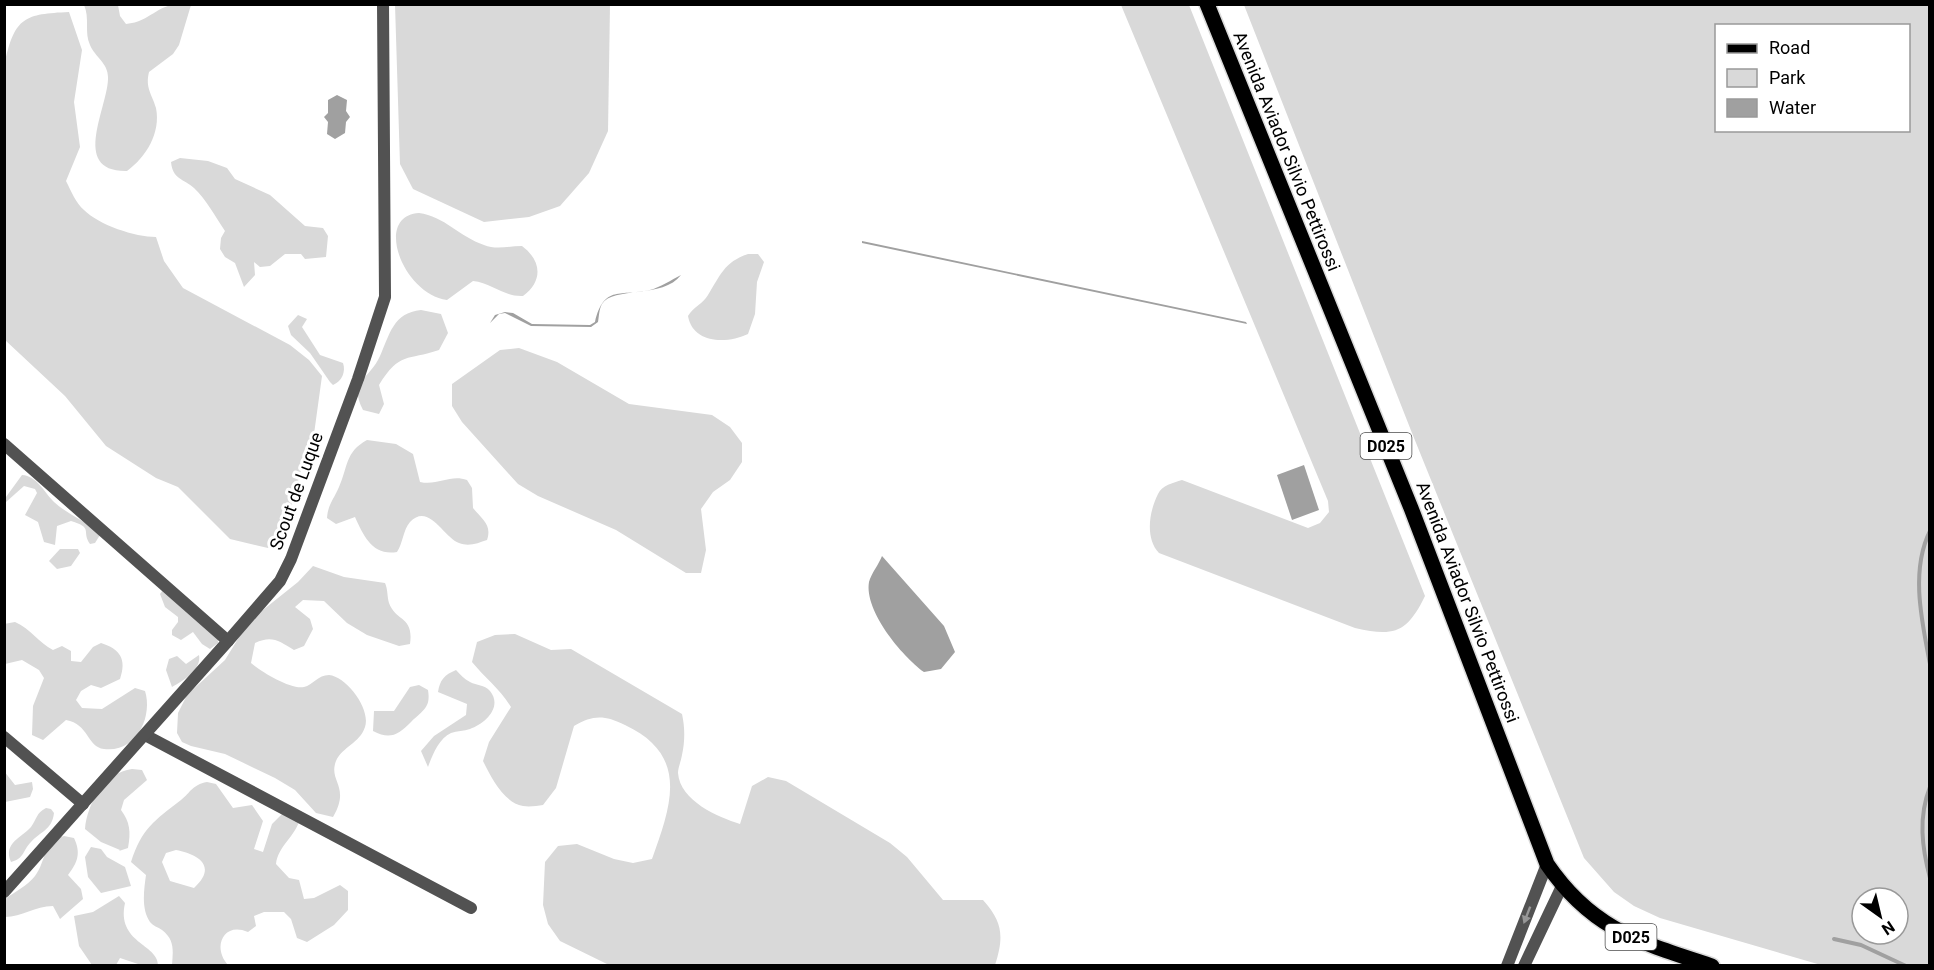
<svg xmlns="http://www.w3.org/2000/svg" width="1934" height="970" viewBox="0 0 1934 970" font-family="Roboto,sans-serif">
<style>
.green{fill:#d9d9d9;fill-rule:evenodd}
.water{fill:#a0a0a0}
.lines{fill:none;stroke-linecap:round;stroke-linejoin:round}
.stream{stroke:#a0a0a0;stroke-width:4}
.primary-casing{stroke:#dbdbdb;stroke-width:18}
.street{stroke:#525252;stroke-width:12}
.primary{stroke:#000;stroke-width:15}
.oneway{fill:#979797}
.labels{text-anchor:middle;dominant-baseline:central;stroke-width:6;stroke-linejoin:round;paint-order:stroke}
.shield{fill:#fff;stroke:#4c4c4c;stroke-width:1.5}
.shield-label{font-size:16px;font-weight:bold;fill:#000}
.street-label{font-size:18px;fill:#000;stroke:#fff}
</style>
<rect width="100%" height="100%" fill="#fff"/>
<!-- green -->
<g class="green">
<path d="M84,5H118L120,16L126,24C155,21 156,0 191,5L179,45L173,54L149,72C145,88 152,94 156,108C161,133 146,157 127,171C69,172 109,106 108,77C108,63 95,57 90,45C84,33 90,18 84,5Z"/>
<polygon points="395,5 610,5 608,131 589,173 560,206 529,217 484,222 413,189 400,164"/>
<path d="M1121,5H1189L1425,596C1407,633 1394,637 1355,628L1159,553C1145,538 1149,512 1158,494C1162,485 1173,483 1182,480L1308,528L1320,523L1329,512L1328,501Z"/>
<path d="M1244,5H1929V965H1821L1660,918L1634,906L1614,892L1584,858L1412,433ZM1716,26H1908V130H1716ZM1862,898H1898V934H1862Z"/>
<path d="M69,12L82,50L74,102L80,147L66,181C71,191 76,203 84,210C99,225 135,237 156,237L164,261L183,288L290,345L309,360L322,376L314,434L302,466L292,505L282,531L268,548L230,539L178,487L156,478L106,446L65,396L5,340V62C15,17 25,14 69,12Z"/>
<path d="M180,158L208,161L227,168L235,179L270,195L305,226L323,228L328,236L326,257L305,259L301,254H285L270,266L260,267L254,262L255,275L244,287L235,263L225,257L220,249L221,238L225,231C216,218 206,199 194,188C183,178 173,180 171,162Z"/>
<path d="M419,213C444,216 460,237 484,245C496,250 509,246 522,246C542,261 543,281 523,296C504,297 492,283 473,281L447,300C403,294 373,216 419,213Z"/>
<path d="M748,254H758L764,262L757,282L755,314L748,334C727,344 693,344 688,316C693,307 703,304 708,295C720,276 724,262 748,254Z"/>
<path d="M421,310L441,314L448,333L439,350C407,361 400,351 379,385L384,404L379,414L363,410C348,381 370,379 380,356C390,334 393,313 421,310Z"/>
<path d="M298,315L307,319L302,327L320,355L343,363C346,372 342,381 333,385L330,382L310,353L291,335L288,326Z"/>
<polygon points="519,348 557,362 629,404 712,415 730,427 742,443 742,462 730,480 713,492 701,509 706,550 701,573 686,573 616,530 538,496 518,484 462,422 452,406 452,384 500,350"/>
<path d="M367,440L396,444L413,454L420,482C438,486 450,474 467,480L472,488L473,508C483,520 492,525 487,540C478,543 469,547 459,543C444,538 429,502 410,522C403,530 403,543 397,552C373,556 364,537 355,517L336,524L327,518C328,504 334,499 339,487C348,467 345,452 367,440Z"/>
<path d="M22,475C37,476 44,492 54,502C68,515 87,521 100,535L95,543L90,544C81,531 94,528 71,521L57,526L55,545L44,542L38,522L25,515L37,493L35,489L24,486L6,502V497Z"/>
<polygon points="60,549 78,549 80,553 71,566 57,569 49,561"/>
<path d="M313,566L344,577L385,583C388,590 387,596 389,603C396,622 414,616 410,644L399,646L367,635L347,623L324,601L303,600L295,607L310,619L313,629L304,646L294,650C279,641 272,635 255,643L251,663C260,671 291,690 304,687C313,685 318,675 329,675C347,677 371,709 365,727C360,743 342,747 336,761C328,782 351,786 333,817L316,813L295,790L275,778L225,754L191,746L182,742L177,733L178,713L187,695L225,660L241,634L258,614L298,582Z"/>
<polygon points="163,590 218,638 218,643 210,649 202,644 193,632 181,640 172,635 172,630 178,622 178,617 165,607 160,594"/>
<path d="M15,622C30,628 39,643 53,650L62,646L71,651V661L81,662L93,647L101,643C120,649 127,659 120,679L101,688L91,685L81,691L76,700L82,708L102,709L135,688L145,691C153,716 137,753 104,749C87,747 89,724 66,720L43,740L32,735L33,706L44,678L39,670L22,660L5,664L4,624Z"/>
<path d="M515,634L551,650L571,649L682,714C685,728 685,741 682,755C681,761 678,768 678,773C680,801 718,817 740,824L752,786L768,777L786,781L890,843L907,857L943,900H983C1003,922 1004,937 995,965H609L560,941L548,924L543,905L545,862L558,846L577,844L614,859L633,863L652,859C672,804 689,755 625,725C604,715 593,715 574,726L556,788L543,805C537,806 529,807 523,806C504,803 491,777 483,761L489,742L511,707C500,689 485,678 472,662L477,642L495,635Z"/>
<path d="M199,655C202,669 183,681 172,687L166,670L169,659L177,656L186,664Z"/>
<path d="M456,670C460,674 464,679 470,682C477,686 484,684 490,691C503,707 485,724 470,729C464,731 457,731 451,733C439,738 432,756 428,767L421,751L434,736L466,715L467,704L438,692C440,680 444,675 456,670Z"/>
<path d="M419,685L428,690C431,708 423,710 411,722C398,735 390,740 373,731L374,711H394L410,687Z"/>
<path d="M132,769L142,770L147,780L124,800L121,810C130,822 131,832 128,848L119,851L120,850L101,842L85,829C87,804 105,772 132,769Z"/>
<polygon points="4,771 15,785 32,782 33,789 30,797 5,802"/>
<path d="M207,782L216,784L233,808L252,805L263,821L254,849L263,852L272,824L285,811L300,819C295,837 278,846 276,864L289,878L299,880L304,899L314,898L340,885L348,891V910L334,925L307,942L297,938L291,919L284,912H264L254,916L256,926L248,932C223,921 212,948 228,965H172C173,951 175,940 162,930C158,927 153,926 150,922C141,909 144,890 146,875L131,862C142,828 154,821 181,800C191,792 192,785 207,782ZM176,850C198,854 218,866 194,888L170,881L162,862L166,853Z"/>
<path d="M46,808L51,809L54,813C52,830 41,831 31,842C23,850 24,859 11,862C3,843 21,838 31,827C37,819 36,813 46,808Z"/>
<path d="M64,836L74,838C81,853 78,862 68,875L81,889L83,899L60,919L53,906C35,906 22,917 5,917V899C15,892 28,885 35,876C47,860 42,842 64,836Z"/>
<polygon points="91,847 101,849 107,857 125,867 131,886 101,893 88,877 85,857"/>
<path d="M119,896L125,903C116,943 158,944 158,965H141L120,958L116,965H92L79,946L74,916L93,912Z"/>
</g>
<!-- water -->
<g class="water">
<polygon points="337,95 347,100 346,111 350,117 346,122 345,133 335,139 327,134 328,122 324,117 328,113 328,100"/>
<polygon points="862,241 1246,322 1247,324 862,243"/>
<path d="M681,275C663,299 613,286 602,304C599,309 599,317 598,322L591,327L531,326L505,313L499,314L490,323L495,315L505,312L513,313L532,324L590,325L595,322C604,284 621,297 650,290C661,287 671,280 681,275Z"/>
<polygon points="1304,465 1319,510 1292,520 1277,475"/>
<path d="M882,556L944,626L955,652L941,669L924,672C902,656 864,611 869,582C871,574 879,564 882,556Z"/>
</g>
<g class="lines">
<!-- stream -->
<g class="stream">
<path d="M1930,531C1910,571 1922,622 1930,664"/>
<path d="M1930,787C1918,817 1922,848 1930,878"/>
<polyline points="1834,939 1861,945 1906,966"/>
</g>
<!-- primary casing -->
<g class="primary-casing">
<path id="primary" d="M1207,4L1411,508L1547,864C1592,930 1640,942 1712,966"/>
</g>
<!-- street -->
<g class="street">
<polyline points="4,444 228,641"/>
<polyline points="145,735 471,908"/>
<polyline points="4,737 83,804"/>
<polyline points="4,892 228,641 280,581 291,559 358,379 385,297 383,4"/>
<polyline points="1507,966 1547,864"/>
<polyline points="1524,966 1562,886"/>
</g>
<!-- primary -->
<use href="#primary" class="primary"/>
</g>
<!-- one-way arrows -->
<defs><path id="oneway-solid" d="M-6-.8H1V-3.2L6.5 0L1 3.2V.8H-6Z" transform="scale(1.5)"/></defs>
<use class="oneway" href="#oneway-solid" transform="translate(1527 915) rotate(111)"/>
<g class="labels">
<!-- shield labels -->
<g class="shield">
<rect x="1360.5" y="433" width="51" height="26" rx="4.5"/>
<rect x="1605.5" y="924" width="51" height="26" rx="4.5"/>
</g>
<g class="shield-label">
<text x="1386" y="446">D025</text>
<text x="1631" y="937">D025</text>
</g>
<!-- street labels -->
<g class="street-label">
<text transform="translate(1287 151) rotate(68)">Avenida Aviador Silvio Pettirossi</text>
<text transform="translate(296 491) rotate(-70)">Scout de Luque</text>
<text transform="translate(1468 602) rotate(69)">Avenida Aviador Silvio Pettirossi</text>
</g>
</g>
<!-- border -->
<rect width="1934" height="970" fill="none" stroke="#000000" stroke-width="12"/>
<!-- legend -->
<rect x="1715" y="24" width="195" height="108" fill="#ffffff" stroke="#999999" stroke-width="1.5"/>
<rect x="1727" y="44" width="30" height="9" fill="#000000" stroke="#999999" stroke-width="1.5"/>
<text x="1769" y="54" font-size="18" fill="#000000">Road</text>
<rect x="1727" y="69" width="30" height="18" fill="#d9d9d9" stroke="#999999" stroke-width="1.5"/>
<text x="1769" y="84" font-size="18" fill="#000000">Park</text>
<rect x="1727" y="99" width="30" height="18" fill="#a0a0a0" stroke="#999999" stroke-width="1.5"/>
<text x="1769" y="114" font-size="18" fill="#000000">Water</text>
<!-- north arrow -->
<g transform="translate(1880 916) rotate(146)"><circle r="28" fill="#ffffff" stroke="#999999" stroke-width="1.5"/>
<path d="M0-4.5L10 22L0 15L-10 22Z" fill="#000000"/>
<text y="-9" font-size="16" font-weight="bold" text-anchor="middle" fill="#000000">N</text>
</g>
</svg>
